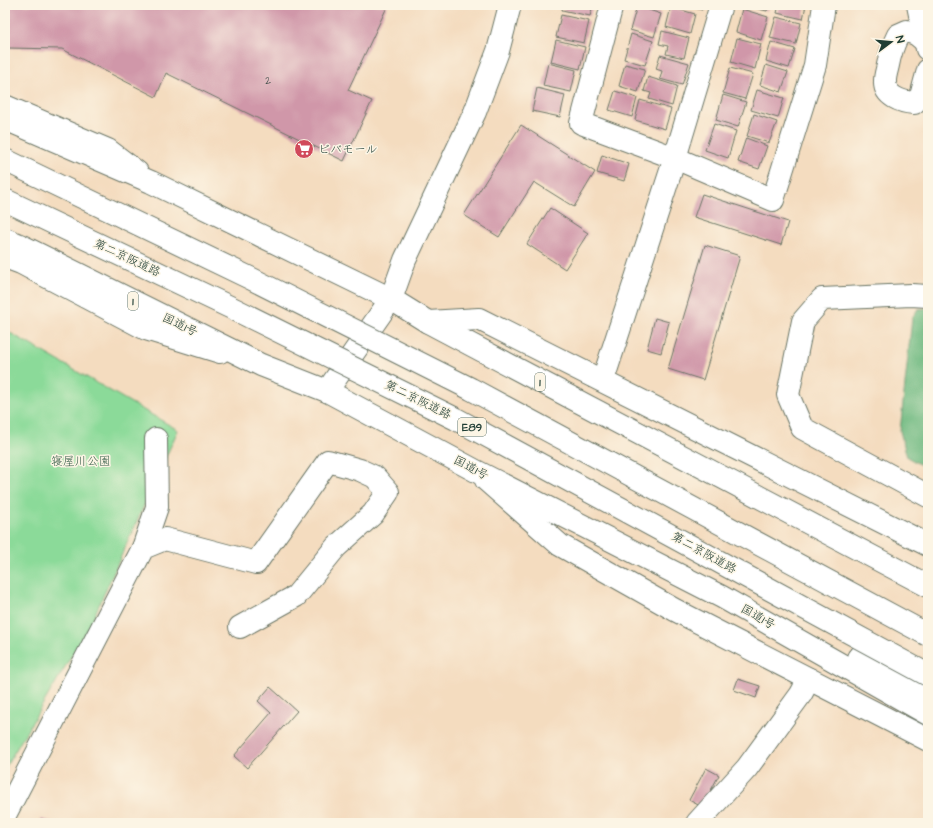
<svg xmlns="http://www.w3.org/2000/svg" width="933" height="828" viewBox="0 0 933 828" font-family="'Architects Daughter','Klee One',sans-serif">
<style>
.green{fill:#8bda99;stroke:#558c66}
.forest{fill:#70ba81;stroke:#487c5a}
.building{fill:#d097a9}
.lines{fill:none;stroke-linecap:round;stroke-linejoin:round}
.minor-casing{stroke:#6a7565;stroke-width:24}
.highway-casing{stroke:#6a7565;stroke-width:24}
.minor{stroke:#fff;stroke-width:22}
.highway{stroke:#fff;stroke-width:22}
.highway-bridge-casing{stroke:#6a7565;stroke-width:24;stroke-linecap:butt}
.highway-bridge{stroke:#fff;stroke-width:22}
.labels{text-anchor:middle;dominant-baseline:central;stroke-width:3;stroke-linejoin:round;paint-order:stroke}
.number-label{font-size:10px;fill:#4b5451}
.shield{fill:#fcf5e5;stroke:#617469;stroke-width:1}
.shield-label{font-size:11px;font-weight:bold;fill:#1f3d34}
.poi-label{font-size:12px;fill:#1f3d34;stroke:#fcf5e5;text-anchor:start}
.street-label{font-size:12px;fill:#1f3d34;stroke:#fcf5e5}
.park-label{font-size:12px;fill:#355c48;stroke:#fcf5e5}
</style>
<rect width="100%" height="100%" fill="#fcf5e5"/>
<filter id="ink" filterUnits="userSpaceOnUse"><feTurbulence type="fractalNoise" baseFrequency=".025" numOctaves="2"/><feDisplacementMap in="SourceGraphic" scale="8" xChannelSelector="R" yChannelSelector="G"/><feConvolveMatrix kernelMatrix="1 2 1 2 8 2 1 2 1" color-interpolation-filters="sRGB"/></filter>
<filter id="wash" filterUnits="userSpaceOnUse"><feTurbulence type="fractalNoise" baseFrequency=".012" numOctaves="4" result="noise"/><feDisplacementMap in="SourceGraphic" scale="16" xChannelSelector="R" yChannelSelector="G"/><feGaussianBlur stdDeviation="0.9" result="paint"/><feColorMatrix in="noise" values="0 0 0 0 0 0 0 0 0 0 0 0 0 0 0 0 0 1.4 0 .05"/><feComposite in="paint" operator="in"/></filter>
<g filter="url(#wash)">
<rect width="100%" height="100%" fill="#f4dcbf"/>
<!-- green -->
<polygon class="green" points="5,330 178,430 91,623 5,768"/>
<!-- forest -->
<polygon class="forest" points="928,308 928,469 907,457 900,431 912,318 918,309"/>
<g id="blocks">
<!-- building -->
<g class="building">
<polygon points="5,5 388,5 348,90 372,101 344,161 166,73 156,97 62,49 8,48 5,46"/>
<polygon points="563,5 593,5 590,16 562,10"/>
<polygon points="645,5 662,5 661,10"/>
<polygon points="683,5 703,5 702,10"/>
<polygon points="746,5 769,5 767,11 746,6"/>
<polygon points="779,5 806,5 803,19 777,13"/>
<polygon points="637,6 661,14 654,37 630,30"/>
<polygon points="671,7 695,14 690,34 666,27"/>
<polygon points="742,9 768,17 761,40 736,32"/>
<polygon points="561,15 589,21 584,43 556,37"/>
<polygon points="776,17 801,23 796,44 770,38"/>
<polygon points="662,31 689,38 684,58 666,54 668,46 659,44"/>
<polygon points="631,34 653,41 645,65 624,59"/>
<polygon points="737,38 761,44 755,69 731,62"/>
<polygon points="556,40 585,47 580,69 551,62"/>
<polygon points="771,42 795,49 789,68 766,61"/>
<polygon points="660,55 689,63 682,85 660,79 662,71 656,69"/>
<polygon points="548,63 576,70 571,92 543,86"/>
<polygon points="625,64 645,69 638,92 619,86"/>
<polygon points="766,65 788,72 781,92 760,85"/>
<polygon points="730,68 753,74 745,99 723,93"/>
<polygon points="648,77 677,86 672,106 649,99 651,93 644,91"/>
<polygon points="537,88 565,95 560,117 532,111"/>
<polygon points="757,90 784,98 778,118 751,110"/>
<polygon points="615,91 637,98 632,117 609,110"/>
<polygon points="723,95 746,102 738,127 716,120"/>
<polygon points="640,100 671,109 665,129 635,120"/>
<polygon points="754,114 777,122 769,143 747,136"/>
<polygon points="714,124 736,131 728,158 705,150"/>
<polygon points="521,125 595,172 574,207 534,182 499,237 464,215"/>
<polygon points="746,138 767,146 759,169 738,162"/>
<polygon points="602,155 629,164 624,181 597,173"/>
<polygon points="702,194 788,222 781,245 694,217"/>
<polygon points="550,208 588,233 565,269 527,244"/>
<polygon points="705,245 740,256 703,380 668,369"/>
<polygon points="655,318 669,322 661,353 647,349"/>
<polygon points="738,679 760,686 756,698 734,690"/>
<polygon points="270,687 297,711 247,768 234,756 271,713 258,701"/>
<polygon points="706,768 719,775 702,807 689,800"/>
<polygon points="41,819 54,822 53,823 41,823"/>
</g>
</g>
</g>
<g filter="url(#ink)">
<use href="#blocks" fill-opacity="0" stroke="#6a7565" stroke-width="1"/>
<g class="lines">
<!-- minor casing -->
<g class="minor-casing">
<g id="minor">
<polyline points="612,5 581,123 675,158 773,200 815,65 824,5"/>
<polyline points="918,5 927,49"/>
<path d="M927,43L916,34L907,31L898,35C893,45 890,54 888,65C887,70 885,75 885,81C884,96 901,102 914,103L921,96L928,70"/>
<polyline points="5,106 108,150 137,172"/>
<polyline points="5,257 21,263 146,329 220,352"/>
<polyline points="928,296 911,295 822,299 803,321 788,395 802,428 928,496"/>
<polyline points="428,322 479,319 928,545"/>
<polyline points="603,380 675,158 721,5"/>
<polyline points="327,391 391,299 405,260 475,112 498,51 510,5"/>
<polyline points="486,480 560,545 675,610 928,740"/>
<polyline points="143,548 157,507 156,439"/>
<polyline points="5,815 143,548 165,539 256,563 328,461 360,470 375,477 388,492 373,514 336,547 296,596 240,627"/>
<polyline points="697,823 747,768 801,694 809,679"/>
</g>
</g>
<!-- highway casing -->
<g class="highway-casing">
<g id="highway">
<polyline points="5,119 151,182 391,299 428,322 928,586"/>
<polyline points="5,239 22,246 261,365 327,391 476,471 722,597 928,714"/>
<polyline points="858,658 928,693"/>
</g>
</g>
<!-- minor -->
<use href="#minor" class="minor"/>
<!-- highway -->
<use href="#highway" class="highway"/>
<!-- highway-bridge casing -->
<g class="highway-bridge-casing">
<g id="highway-bridge">
<polyline points="5,160 250,278 471,389 928,635"/>
<polyline points="5,200 234,309 456,419 928,675"/>
</g>
</g>
<!-- highway-bridge -->
<use href="#highway-bridge" class="highway-bridge"/>
</g>
</g>
<!-- icons -->
<defs>
<g id="supermarket-disc" transform="scale(1)"><circle r="9.5" fill="#d1495b" stroke="#fcf5e5"/><path d="M-6-5.5h2.5l.6 2H6L4.5 2H-2.5L-4.4-4H-6ZM-1.5 3.2a1.3 1.3 0 1 0 .1 0ZM3 3.2a1.3 1.3 0 1 0 .1 0Z" fill="#fff"/></g>
</defs>
<g fill-rule="evenodd">
<use href="#supermarket-disc" x="304" y="149"/>
</g>
<g class="labels">
<!-- number labels -->
<g class="number-label">
<text x="268" y="81">2</text>
</g>
<!-- shield labels -->
<g class="shield">
<rect x="128" y="292" width="10" height="18" rx="3"/>
<rect x="535" y="373" width="10" height="18" rx="3"/>
<rect x="458" y="418" width="28" height="18" rx="3"/>
</g>
<g class="shield-label">
<text x="133" y="301">1</text>
<text x="540" y="382">1</text>
<text x="472" y="427">E89</text>
</g>
<!-- poi labels -->
<g class="poi-label">
<text x="318" y="149">ビバモール</text>
</g>
<!-- street labels -->
<g class="street-label">
<text transform="translate(127 258) rotate(25)">第二京阪道路</text>
<text transform="translate(180 325) rotate(26)">国道1号</text>
<text transform="translate(418 400) rotate(26)">第二京阪道路</text>
<text transform="translate(471 468) rotate(28)">国道1号</text>
<text transform="translate(704 553) rotate(29)">第二京阪道路</text>
<text transform="translate(758 617) rotate(30)">国道1号</text>
</g>
<!-- park labels -->
<g class="park-label">
<text x="81" y="461">寝屋川公園</text>
</g>
</g>
<!-- margin -->
<rect width="933" height="828" fill="none" stroke="#fcf5e5" stroke-width="20"/>
<!-- north arrow -->
<g transform="translate(891 42) rotate(74)" stroke="#fcf5e5" stroke-width="3" paint-order="stroke">
<path d="M0-3L7 15L0 10L-7 15Z" fill="#1f3d34"/>
<text y="-6" font-size="11" font-weight="bold" text-anchor="middle" fill="#1f3d34">N</text>
</g>
</svg>
